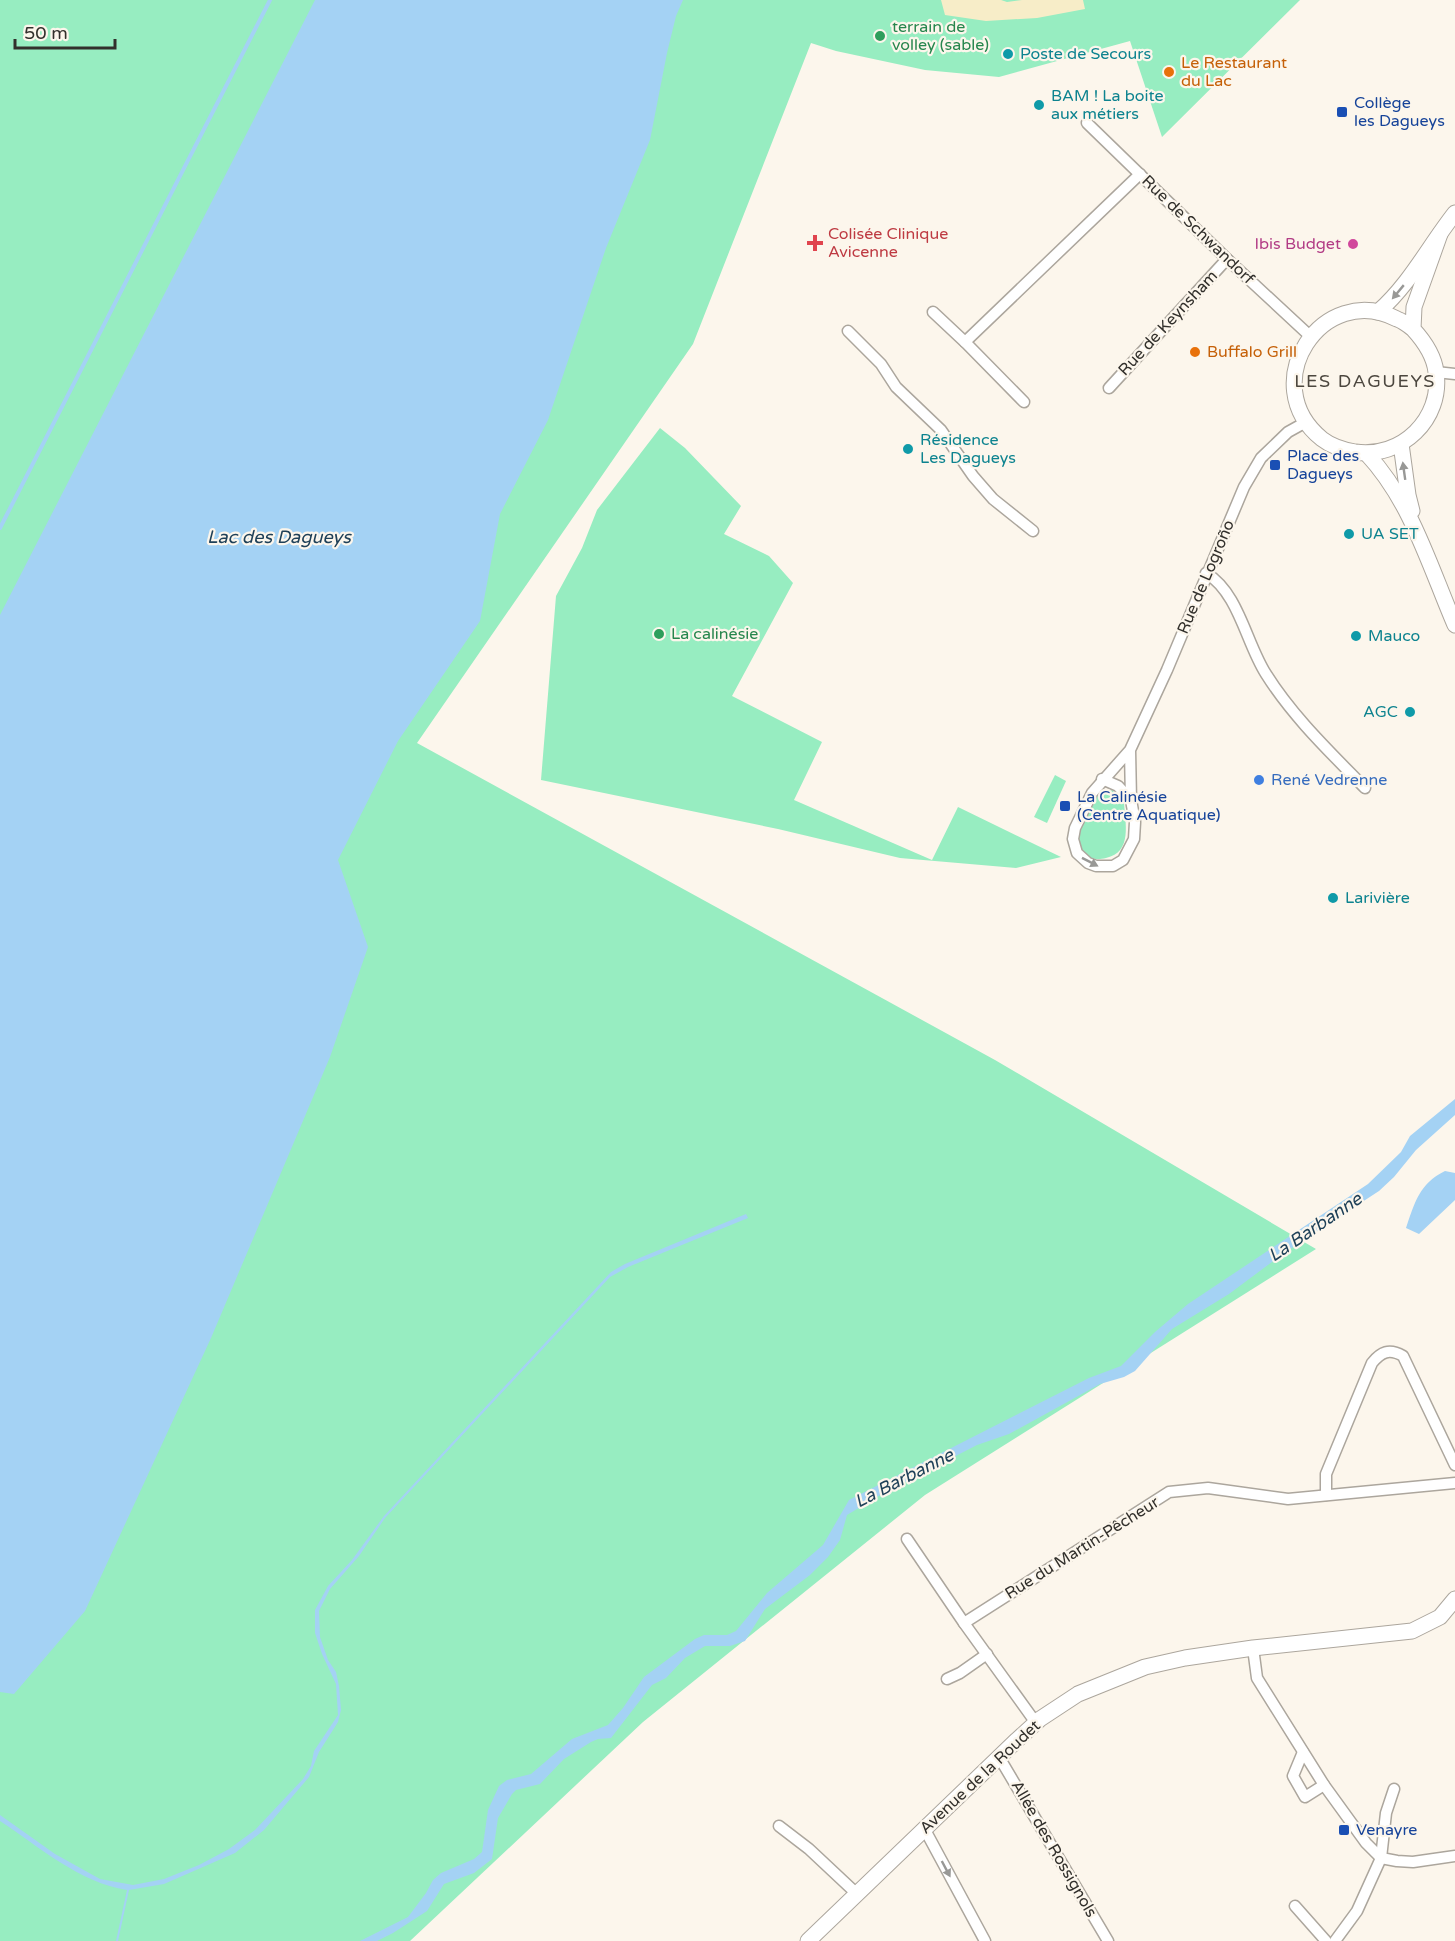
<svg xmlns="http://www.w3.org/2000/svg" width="1455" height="1941" viewBox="0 0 1455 1941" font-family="'Varela Round',sans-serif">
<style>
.green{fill:#97edc1}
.sand{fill:#f7edc8}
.water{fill:#a4d2f4}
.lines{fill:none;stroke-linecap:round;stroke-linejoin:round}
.stream{stroke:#a4d2f4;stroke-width:4}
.street-casing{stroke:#aca69d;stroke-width:13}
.secondary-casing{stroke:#aca69d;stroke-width:17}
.street{stroke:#fff;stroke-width:10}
.secondary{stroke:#fff;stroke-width:15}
.oneway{fill:#989896}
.leisure-dot{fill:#2e9e5b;stroke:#fcf6ec;stroke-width:2}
.culture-dot{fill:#0f9aa8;stroke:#fcf6ec;stroke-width:2}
.food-dot{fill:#e8710a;stroke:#fcf6ec;stroke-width:2}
.transit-dot{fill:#1a4fb4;stroke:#fcf6ec;stroke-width:2}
.health-dot{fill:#e0444e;stroke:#fcf6ec;stroke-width:2}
.hotel-dot{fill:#d1479c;stroke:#fcf6ec;stroke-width:2}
.shop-dot{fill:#3f7fe0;stroke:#fcf6ec;stroke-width:2}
.labels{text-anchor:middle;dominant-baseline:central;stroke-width:4.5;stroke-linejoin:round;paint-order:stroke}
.leisure-label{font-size:16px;fill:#27864d;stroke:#fcf6ec;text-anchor:start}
.culture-label{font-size:16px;fill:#0d838f;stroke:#fcf6ec;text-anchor:start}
.food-label{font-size:16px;fill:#c56008;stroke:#fcf6ec;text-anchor:start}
.transit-label{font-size:16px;fill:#164399;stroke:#fcf6ec;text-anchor:start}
.street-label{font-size:16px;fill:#32302c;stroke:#fcf6ec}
.health-label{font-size:16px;fill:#be3a42;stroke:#fcf6ec;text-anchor:start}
.hotel-label{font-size:16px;fill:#b23c85;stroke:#fcf6ec;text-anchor:end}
.shop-label{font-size:16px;fill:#366cbe;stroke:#fcf6ec;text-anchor:start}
.neighbourhood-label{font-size:18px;letter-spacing:1.5px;fill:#4c473f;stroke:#fcf6ec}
.water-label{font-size:18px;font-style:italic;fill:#1e4058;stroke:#fcf6ec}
</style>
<rect width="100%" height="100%" fill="#fcf6ec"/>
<!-- green -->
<g class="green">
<polygon points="0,0 1300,0 1162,137 1130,41 999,77 925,70 836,51 811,43 693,344 417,743 995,1060 1316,1249 925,1495 643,1722 410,1941 0,1941"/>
<polygon points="660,428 685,448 741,506 724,534 769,556 793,583 732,696 822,742 794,800 932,860 958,807 1061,857 1016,868 900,858 778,829 541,780 556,596 582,548 597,510"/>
<polygon points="1055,775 1066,781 1047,823 1034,817"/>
<path d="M1101,790H1112L1124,802C1125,823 1133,852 1106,858C1095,861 1089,858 1081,851L1078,831L1096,795Z"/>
</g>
<!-- sand -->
<polygon class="sand" points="941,0 1001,0 1007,2 1022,0 1083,0 1085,9 1037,18 986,21 945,15"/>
<!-- water -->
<g class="water">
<polygon points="315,0 683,0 676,16 667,53 650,140 606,248 548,420 500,514 480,621 398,741 338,860 368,947 330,1057 211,1338 85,1611 14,1694 0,1692 0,615"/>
<polygon points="1455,1099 1455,1115 1416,1150 1394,1177 1379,1191 1284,1253 1229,1294 1172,1329 1135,1371 1124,1377 1100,1384 1009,1434 977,1445 882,1494 847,1515 840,1540 828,1557 810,1575 765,1609 745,1641 730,1646 705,1646 685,1658 666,1678 652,1685 611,1738 598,1739 591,1742 564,1759 540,1784 516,1790 512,1794 498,1818 492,1859 474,1873 444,1884 427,1911 393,1933 377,1941 360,1941 408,1917 426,1893 433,1880 441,1873 474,1859 482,1852 488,1810 499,1786 507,1780 531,1774 572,1739 608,1725 623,1708 644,1677 695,1639 704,1635 727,1635 736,1631 767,1593 823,1545 849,1500 1089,1378 1121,1366 1155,1332 1188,1304 1368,1184 1401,1152 1410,1136"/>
<path d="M1445,1171L1455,1173V1200L1419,1234L1406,1228C1415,1202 1419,1184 1445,1171Z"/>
<path d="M746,1214L748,1218L628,1267L610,1277L385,1518L359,1556L330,1589L319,1611L320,1637L328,1660L336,1672L339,1686L341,1710L338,1722L319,1752L309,1777L264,1830L235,1853L164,1884L129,1890L118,1941H116L127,1890C80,1883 38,1846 0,1821V1815L55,1854L100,1879L133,1885L164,1879L199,1865L229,1849L255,1830L303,1779L311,1766L314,1751L338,1715L336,1684L322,1654L315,1633V1610L328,1586L352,1560L384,1516L611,1272L625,1264Z"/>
</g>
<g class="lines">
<!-- stream -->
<polyline class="stream" points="0,528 270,0"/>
<!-- street casing -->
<g class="street-casing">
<g id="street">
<polyline points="1087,123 1227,259 1310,336"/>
<polyline points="933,312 965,342"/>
<polyline points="848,331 881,364 896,387 941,430 973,476 993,499 1033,531"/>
<polyline points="1436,372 1455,374"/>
<polyline points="1109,388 1227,259"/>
<polyline points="1024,402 965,342 1140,174"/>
<path d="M1206,573C1239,593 1246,643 1266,674C1293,717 1330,752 1365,788"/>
<polyline points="1130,750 1131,800 1135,822 1134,839 1123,860 1113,866 1096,866 1088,863 1077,853 1073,839 1075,828 1092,793 1130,750 1167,670 1244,487 1261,458 1288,432 1306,422"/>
<polyline points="1102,779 1118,786 1131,800"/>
<path d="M1326,1495V1474L1372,1363C1381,1352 1389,1348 1403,1356L1455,1465"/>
<polyline points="907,1539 964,1623"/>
<polyline points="1253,1648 1257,1678 1324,1785 1366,1843 1381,1858 1397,1861 1413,1862 1455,1856"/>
<polyline points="947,1679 960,1673 987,1654"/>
<polyline points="1036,1723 964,1623 1169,1492 1208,1488 1288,1499 1455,1483"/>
<polyline points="1303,1752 1293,1776 1305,1797 1324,1785"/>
<polyline points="999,1757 1108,1941"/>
<polyline points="779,1826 809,1849 857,1894"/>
<polyline points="924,1828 985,1941"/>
<polyline points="1295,1906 1326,1941"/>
<polyline points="1335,1941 1357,1911 1381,1858 1386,1813 1394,1789"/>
</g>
</g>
<!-- secondary casing -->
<g class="secondary-casing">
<g id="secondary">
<path d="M1378,312C1410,284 1429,246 1455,213"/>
<path d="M1413,329C1408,325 1403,321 1397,319C1323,280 1254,384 1322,439C1331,446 1344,450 1355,452C1401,459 1443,419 1436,372C1434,355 1424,341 1413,329L1414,307L1440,234"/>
<polyline points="1401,444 1408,495 1412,511"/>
<path d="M1367,454C1411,501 1430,567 1455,625"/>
<polyline points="808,1941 1017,1740 1040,1719 1078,1694 1145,1667 1185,1658 1253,1648 1412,1631 1440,1617 1455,1599"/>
</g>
</g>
<!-- street -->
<use href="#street" class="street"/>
<!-- secondary -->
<use href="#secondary" class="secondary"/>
</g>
<!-- one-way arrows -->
<defs><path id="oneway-solid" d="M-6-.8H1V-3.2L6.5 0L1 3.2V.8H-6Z" transform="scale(1.5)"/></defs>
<g class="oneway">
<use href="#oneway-solid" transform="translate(1398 292) rotate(130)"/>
<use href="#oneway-solid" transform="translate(1404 471) rotate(-98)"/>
<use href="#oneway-solid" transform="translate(1090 862) rotate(27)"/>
<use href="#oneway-solid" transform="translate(946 1869) rotate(62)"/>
</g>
<!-- markers -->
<g class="leisure-dot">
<circle cx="880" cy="36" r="6"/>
<circle cx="659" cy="634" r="6"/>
</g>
<g class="culture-dot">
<circle cx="1008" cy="54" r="6"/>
<circle cx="1039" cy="105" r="6"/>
<circle cx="908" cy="449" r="6"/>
<circle cx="1349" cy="534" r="6"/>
<circle cx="1356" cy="636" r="6"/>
<circle cx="1410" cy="712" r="6"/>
<circle cx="1333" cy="898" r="6"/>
</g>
<g class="food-dot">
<circle cx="1169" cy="72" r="6"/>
<circle cx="1195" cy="352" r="6"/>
</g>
<g class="transit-dot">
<rect x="1336" y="106" width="12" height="12" rx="3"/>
<rect x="1269" y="459" width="12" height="12" rx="3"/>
<rect x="1059" y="800" width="12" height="12" rx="3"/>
<rect x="1338" y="1824" width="12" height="12" rx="3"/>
</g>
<path class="health-dot" d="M812 234h6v6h6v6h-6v6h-6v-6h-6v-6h6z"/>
<circle class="hotel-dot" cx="1353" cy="244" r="6"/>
<circle class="shop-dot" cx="1259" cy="780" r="6"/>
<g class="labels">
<!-- leisure labels -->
<g class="leisure-label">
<text x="892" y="27">terrain de<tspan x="892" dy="18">volley (sable)</tspan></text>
<text x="671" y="634">La calinésie</text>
</g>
<!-- culture labels -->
<g class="culture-label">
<text x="1020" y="54">Poste de Secours</text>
<text x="1051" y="96">BAM ! La boite<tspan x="1051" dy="18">aux métiers</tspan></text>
<text x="920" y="440">Résidence<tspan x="920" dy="18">Les Dagueys</tspan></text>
<text x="1361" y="534">UA SET</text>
<text x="1368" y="636">Mauco</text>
<text x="1398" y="712" text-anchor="end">AGC</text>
<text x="1345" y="898">Larivière</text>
</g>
<!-- food labels -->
<g class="food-label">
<text x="1181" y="63">Le Restaurant<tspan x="1181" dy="18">du Lac</tspan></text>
<text x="1207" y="352">Buffalo Grill</text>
</g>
<!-- transit labels -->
<g class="transit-label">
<text x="1354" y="103">Collège<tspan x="1354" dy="18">les Dagueys</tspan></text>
<text x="1287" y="456">Place des<tspan x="1287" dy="18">Dagueys</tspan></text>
<text x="1077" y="797">La Calinésie<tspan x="1077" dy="18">(Centre Aquatique)</tspan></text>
<text x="1356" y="1830">Venayre</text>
</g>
<!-- street labels -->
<g class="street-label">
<text transform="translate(1198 230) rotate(44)">Rue de Schwandorf</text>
<text transform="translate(1168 323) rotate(-47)">Rue de Keynsham</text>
<text transform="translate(1206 577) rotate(-67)">Rue de Logroño</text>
<text transform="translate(1082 1548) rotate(-32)">Rue du Martin-Pêcheur</text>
<text transform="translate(980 1777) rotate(-43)">Avenue de la Roudet</text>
<text transform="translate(1054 1849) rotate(60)">Allée des Rossignols</text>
</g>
<!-- health labels -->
<g class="health-label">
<text x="828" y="234">Colisée Clinique<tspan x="828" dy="18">Avicenne</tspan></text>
</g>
<!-- hotel labels -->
<g class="hotel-label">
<text x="1341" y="244">Ibis Budget</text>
</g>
<!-- shop labels -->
<g class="shop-label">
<text x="1271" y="780">René Vedrenne</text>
</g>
<!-- neighbourhood labels -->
<g class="neighbourhood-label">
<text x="1365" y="381">LES DAGUEYS</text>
</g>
<!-- water labels -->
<g class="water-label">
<text x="279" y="537">Lac des Dagueys</text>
<text transform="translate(1315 1227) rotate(-34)">La Barbanne</text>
<text transform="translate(904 1478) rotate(-27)">La Barbanne</text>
</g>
</g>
<!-- scale -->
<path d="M15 39v9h100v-9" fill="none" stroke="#32302c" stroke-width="3"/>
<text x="24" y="39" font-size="18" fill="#32302c" stroke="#fcf6ec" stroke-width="4.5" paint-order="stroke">50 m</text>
</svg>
